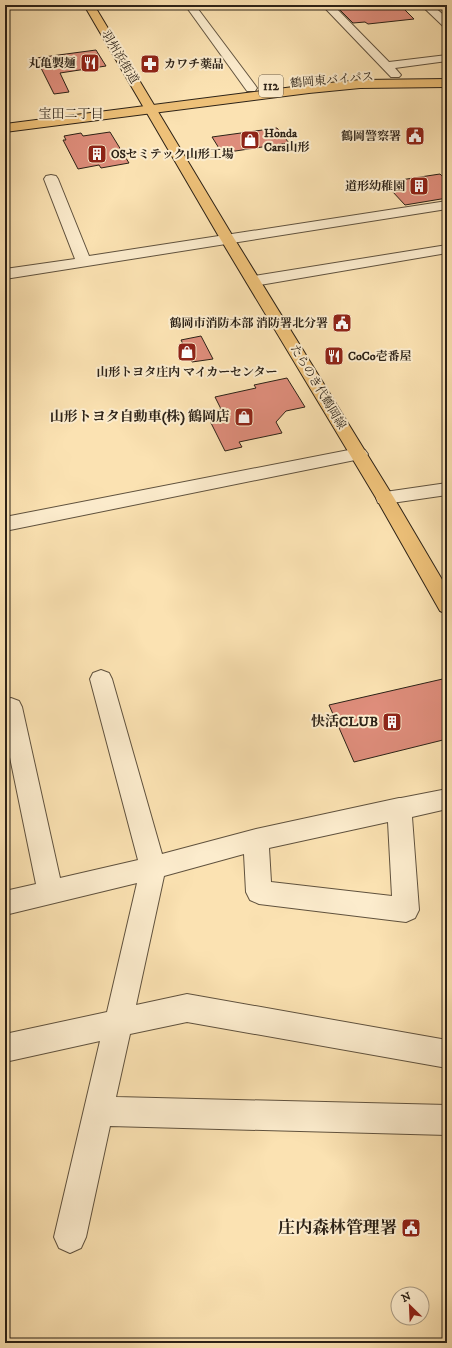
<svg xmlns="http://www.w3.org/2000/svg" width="452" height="1348" viewBox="0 0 452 1348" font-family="'IM FELL DW Pica','Noto Serif JP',serif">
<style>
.building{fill:#de8d7b;stroke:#2c2217}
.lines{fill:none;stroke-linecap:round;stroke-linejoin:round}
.minor-casing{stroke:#60523e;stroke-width:2}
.major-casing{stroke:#2c2217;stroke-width:2}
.highway-casing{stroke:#2c2217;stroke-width:2}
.minor{fill:#fceccd;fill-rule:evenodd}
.major{fill:#eec179;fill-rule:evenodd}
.highway{fill:#eec179;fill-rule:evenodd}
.labels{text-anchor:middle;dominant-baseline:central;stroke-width:4;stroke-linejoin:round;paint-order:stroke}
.far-street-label{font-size:12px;fill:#2c2217;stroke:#fceccd}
.far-poi-label{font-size:12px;font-weight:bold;fill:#2c2217;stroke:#fceccd;text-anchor:end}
.shield{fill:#fceccd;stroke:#6a5f4e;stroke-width:1}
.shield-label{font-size:13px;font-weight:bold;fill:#2c2217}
.far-neighbourhood-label{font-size:13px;fill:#2c2217;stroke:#fceccd}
.poi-label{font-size:14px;font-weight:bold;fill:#2c2217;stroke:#fceccd;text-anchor:end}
.near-poi-label{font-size:17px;font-weight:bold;fill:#2c2217;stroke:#fceccd;text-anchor:end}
</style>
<rect width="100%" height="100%" fill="#fbe2b2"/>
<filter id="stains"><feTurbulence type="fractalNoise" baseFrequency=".005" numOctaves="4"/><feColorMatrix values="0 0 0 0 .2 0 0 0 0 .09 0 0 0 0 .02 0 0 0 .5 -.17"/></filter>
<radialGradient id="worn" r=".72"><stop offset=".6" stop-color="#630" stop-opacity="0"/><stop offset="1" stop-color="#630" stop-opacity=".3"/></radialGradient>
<!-- building -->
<g class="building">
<polygon points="335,5 400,5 414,19 368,24 365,22 353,23"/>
<polygon points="96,50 106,66 60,73 69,92 54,94 36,58"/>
<polygon points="277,128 289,143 222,153 212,137"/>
<polygon points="110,132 129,163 101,168 99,165 78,169 63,140 66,140 64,136 81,133 83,136"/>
<polygon points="440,174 447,181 447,198 405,205 392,191 395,191 387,182"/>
<polygon points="201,336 213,359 192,362 181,340"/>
<polygon points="287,378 305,407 286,411 276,422 282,433 239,442 242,447 225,451 206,413 221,409 215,397 256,388 254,385"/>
<polygon points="447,678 447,739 354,762 329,705"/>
</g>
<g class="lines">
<!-- minor casing -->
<g class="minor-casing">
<g id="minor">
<polygon points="185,5 195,5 255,85 257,88 255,91 247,91"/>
<polygon points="322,5 333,5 389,62 447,55 447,61 395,68 401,75 399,77 391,77"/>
<polygon points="421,5 432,5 447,18 447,27 443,26"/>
<polygon points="51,175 56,176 58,179 89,256 447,201 447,209 5,279 5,269 75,259 44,179 46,176"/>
<polygon points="447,245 447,253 254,286 249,284 246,281 249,278 254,276"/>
<polygon points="359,448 365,450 368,454 365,458 5,531 5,517"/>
<polygon points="447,483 447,495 385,504 378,503 376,498 378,493 385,492"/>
<path d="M101,670L109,673L112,679L162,854L256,829L399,798H401L447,789V809L412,817L419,910L415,918L406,922L259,904L250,900L246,892L244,854L164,876L136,1005L187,994L447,1040V1068L187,1022L130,1034L116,1097L447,1105V1135L110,1126L86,1237L81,1248L70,1253L59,1248L54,1237L100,1041L5,1062V1034L107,1012L137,883L5,915V891L36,884L5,733V700L11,698L19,701L22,707L60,878L138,860L90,679L93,673ZM388,822L392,896L271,882L269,848Z"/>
</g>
</g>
<!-- major casing -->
<g class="major-casing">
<polygon id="major" points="84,5 94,5 232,235 394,498 447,588 447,614 440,611 376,498 218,235"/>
</g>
<!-- highway casing -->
<g class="highway-casing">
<polygon id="highway" points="447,79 447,87 360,88 309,93 5,132 5,124 309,85 360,80"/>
</g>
<!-- minor -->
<use href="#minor" class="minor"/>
<!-- major -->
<use href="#major" class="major"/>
<!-- highway -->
<use href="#highway" class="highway"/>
</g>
<!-- icons -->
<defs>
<g id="restaurant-square" transform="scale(1)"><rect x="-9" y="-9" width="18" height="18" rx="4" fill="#8f2418" stroke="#fceccd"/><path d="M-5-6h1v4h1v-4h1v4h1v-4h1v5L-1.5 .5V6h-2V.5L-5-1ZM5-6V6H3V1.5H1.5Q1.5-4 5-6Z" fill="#fff"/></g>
<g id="pharmacy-square" transform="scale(1)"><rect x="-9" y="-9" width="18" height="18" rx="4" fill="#8f2418" stroke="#fceccd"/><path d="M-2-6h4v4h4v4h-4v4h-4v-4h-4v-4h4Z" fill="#fff"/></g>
<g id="civic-square" transform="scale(1)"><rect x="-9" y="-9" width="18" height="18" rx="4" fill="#8f2418" stroke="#fceccd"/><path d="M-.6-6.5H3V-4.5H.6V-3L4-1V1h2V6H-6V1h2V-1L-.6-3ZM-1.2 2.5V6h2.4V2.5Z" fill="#fff"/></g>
<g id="shop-square" transform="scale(1)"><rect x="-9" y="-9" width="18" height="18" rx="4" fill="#8f2418" stroke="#fceccd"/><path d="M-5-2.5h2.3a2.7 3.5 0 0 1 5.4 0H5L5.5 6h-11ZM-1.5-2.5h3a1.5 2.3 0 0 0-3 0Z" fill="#fff"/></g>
<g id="building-square" transform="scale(1)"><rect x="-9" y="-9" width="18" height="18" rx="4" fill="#8f2418" stroke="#fceccd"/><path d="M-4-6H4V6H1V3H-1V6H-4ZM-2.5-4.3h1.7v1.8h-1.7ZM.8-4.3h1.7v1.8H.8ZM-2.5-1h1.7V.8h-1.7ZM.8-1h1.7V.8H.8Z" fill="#fff"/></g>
</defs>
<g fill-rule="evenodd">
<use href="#restaurant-square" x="90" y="63"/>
<use href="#pharmacy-square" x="150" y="64"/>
<use href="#civic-square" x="415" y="136"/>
<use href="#shop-square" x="250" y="140"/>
<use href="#building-square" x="97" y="154"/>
<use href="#building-square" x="419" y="186"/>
<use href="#civic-square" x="342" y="323"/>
<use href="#shop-square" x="187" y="352"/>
<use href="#restaurant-square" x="334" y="356"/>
<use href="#shop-square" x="244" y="417"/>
<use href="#building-square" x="392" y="722"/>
<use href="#civic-square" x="411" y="1228"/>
</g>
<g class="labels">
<!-- far-street labels -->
<g class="far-street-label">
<text transform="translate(120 57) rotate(59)">羽州浜街道</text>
<text transform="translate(332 80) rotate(-5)">鶴岡東バイパス</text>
<text transform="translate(318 387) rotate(59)">たらのき代鶴岡線</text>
</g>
<!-- far-poi labels -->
<g class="far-poi-label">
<text x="76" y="63">丸亀製麺</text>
<text x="164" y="64" text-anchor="start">カワチ薬品</text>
<text x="264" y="133" text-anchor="start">Honda<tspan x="264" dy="14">Cars山形</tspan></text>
<text x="401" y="136">鶴岡警察署</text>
<text x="111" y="154" text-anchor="start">OSセミテック山形工場</text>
<text x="405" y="186">道形幼稚園</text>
<text x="328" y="323">鶴岡市消防本部 消防署北分署</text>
<text x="348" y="356" text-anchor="start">CoCo壱番屋</text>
<text x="187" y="372" text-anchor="middle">山形トヨタ庄内 マイカーセンター</text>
</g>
<!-- shield labels -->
<rect class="shield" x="259" y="75" width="24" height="22" rx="3"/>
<g class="shield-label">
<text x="271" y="86">112</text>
</g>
<!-- far-neighbourhood labels -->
<g class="far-neighbourhood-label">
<text x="71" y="114">宝田二丁目</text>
</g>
<!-- poi labels -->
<g class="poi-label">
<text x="230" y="417">山形トヨタ自動車(株) 鶴岡店</text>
<text x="378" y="722">快活CLUB</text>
</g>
<!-- near-poi labels -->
<g class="near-poi-label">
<text x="397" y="1228">庄内森林管理署</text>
</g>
</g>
<!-- margin -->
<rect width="452" height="1348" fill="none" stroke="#fbe2b2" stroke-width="20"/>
<rect x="6" y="6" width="440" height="1336" fill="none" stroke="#2c2217" stroke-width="2"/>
<rect x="10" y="10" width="432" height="1328" fill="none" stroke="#2c2217"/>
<!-- north arrow -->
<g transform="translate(410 1306) rotate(336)"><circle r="19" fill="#fceccd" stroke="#a99b84"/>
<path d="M0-3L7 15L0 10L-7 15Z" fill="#8f2418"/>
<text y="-6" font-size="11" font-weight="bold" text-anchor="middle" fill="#2c2217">N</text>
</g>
<rect width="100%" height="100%" filter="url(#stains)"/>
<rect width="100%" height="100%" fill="url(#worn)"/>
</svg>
